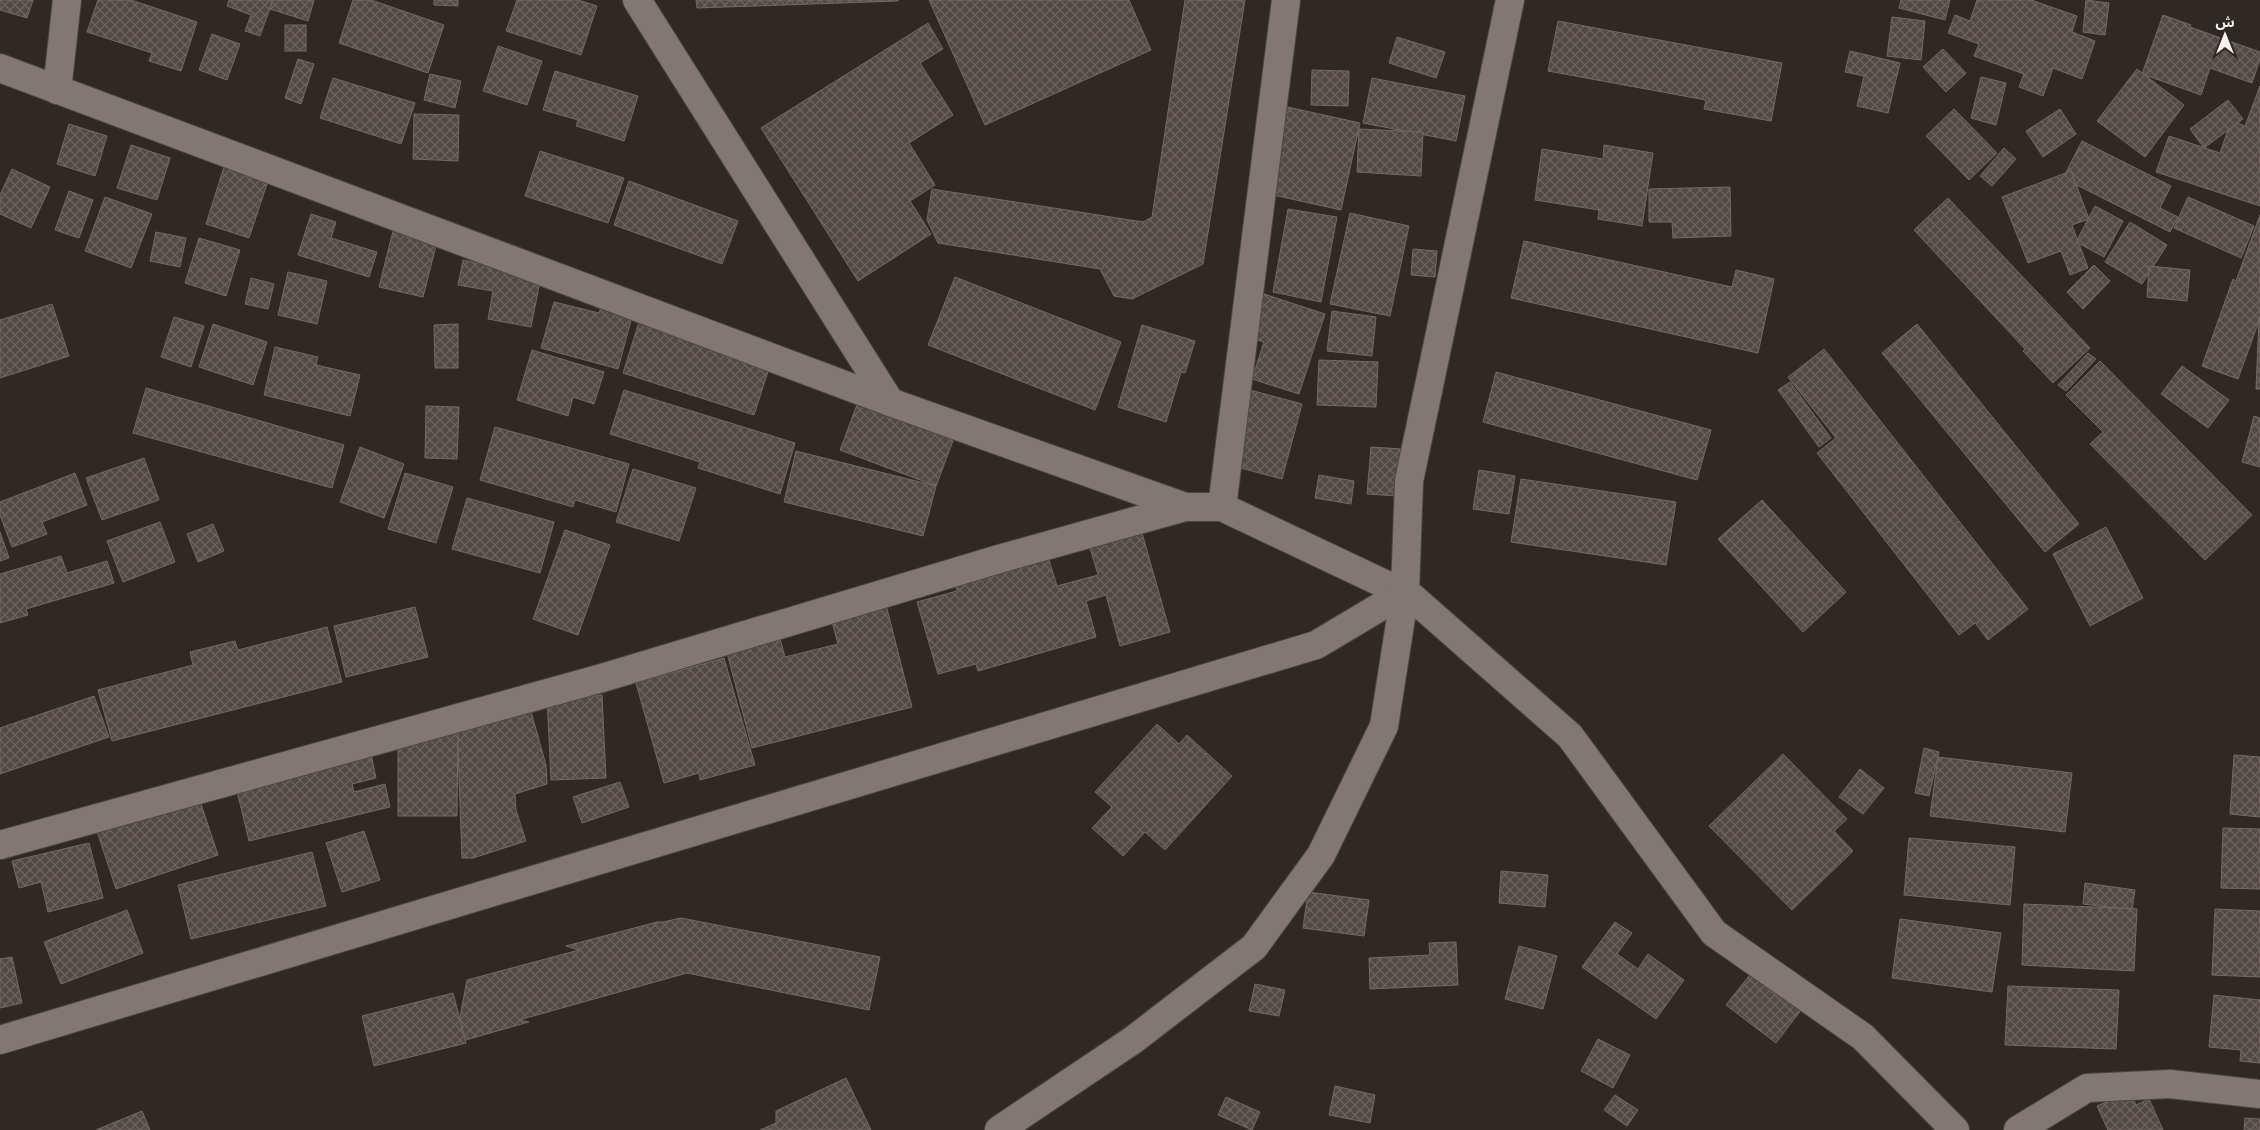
<svg xmlns="http://www.w3.org/2000/svg" width="2260" height="1130" viewBox="0 0 2260 1130" font-family="'Titillium Web','Noto Sans Arabic',sans-serif">
<style>
.building{fill:url(#building-cross-hatch);stroke:#726a65}
.lines{fill:none;stroke-linecap:round;stroke-linejoin:round}
.street-casing{stroke:#4e4743;stroke-width:30}
.street{stroke:#817873;stroke-width:28}
</style>
<defs>
<pattern id="building-cross-hatch" width="8" height="8" patternUnits="userSpaceOnUse" patternTransform="scale(1.25)"><rect width="8" height="8" fill="#524945"/><path d="M0 0l8 8M0 8l8-8" fill="none" stroke="#6c6460"/></pattern>
</defs>
<rect width="100%" height="100%" fill="#302824"/>
<!-- building -->
<g class="building">
<polygon points="0,0 33,0 27,18 0,10"/>
<polygon points="98,0 131,0 197,22 181,71 149,61 152,53 87,32"/>
<polygon points="229,0 273,0 260,36 245,31 251,15 227,6"/>
<polygon points="273,0 314,0 308,21 270,9"/>
<polygon points="353,0 371,0 444,25 428,73 339,43"/>
<polygon points="434,0 458,0 458,6 434,5"/>
<polygon points="517,0 578,0 597,6 581,55 506,31"/>
<polygon points="696,0 898,0 898,1 697,8"/>
<polygon points="929,0 1129,0 1151,50 985,125"/>
<polygon points="1185,0 1245,0 1203,264 1132,299 1114,296 1100,269 938,243 927,220 932,189 1143,222 1152,217"/>
<polygon points="1901,0 1950,0 1945,20 1899,8"/>
<polygon points="1977,0 2031,0 2077,16 2072,32 2095,41 2082,79 2053,68 2043,96 2019,87 2024,74 1974,56 1979,44 1948,33 1955,15 1970,21"/>
<polygon points="2086,0 2109,3 2105,35 2083,32"/>
<polygon points="2163,15 2191,25 2190,27 2260,52 2260,59 2252,83 2210,68 2201,95 2142,74"/>
<polygon points="1892,17 1925,21 1921,60 1887,56"/>
<polygon points="1558,21 1782,63 1771,121 1704,109 1706,100 1548,71"/>
<polygon points="928,23 943,49 920,63 953,115 909,143 935,185 910,201 931,234 858,281 761,128"/>
<rect x="285" y="25" width="21" height="26"/>
<polygon points="212,34 240,44 227,80 199,70"/>
<polygon points="1397,37 1445,52 1436,78 1389,63"/>
<polygon points="498,46 542,61 527,105 483,91"/>
<polygon points="1943,49 1966,73 1946,92 1923,67"/>
<polygon points="1850,51 1900,63 1888,113 1857,106 1864,76 1845,72"/>
<polygon points="298,59 314,64 301,104 285,98"/>
<polygon points="2137,69 2184,105 2145,157 2097,121"/>
<polygon points="1312,70 1349,71 1348,106 1311,105"/>
<polygon points="555,71 638,96 624,141 576,126 578,120 543,110"/>
<polygon points="430,74 461,81 455,108 424,100"/>
<polygon points="1981,77 2006,83 1996,125 1971,118"/>
<polygon points="333,78 415,103 401,144 320,118"/>
<polygon points="1372,78 1465,96 1456,141 1363,123"/>
<polygon points="2260,86 2260,206 2156,172 2169,136 2220,153 2231,121 2245,126"/>
<polygon points="2228,100 2243,119 2204,148 2190,129"/>
<polygon points="1283,106 1360,123 1341,210 1269,194"/>
<polygon points="1954,109 1997,153 1969,180 1926,136"/>
<polygon points="2060,109 2076,134 2043,157 2026,131"/>
<polygon points="414,114 459,115 458,161 413,159"/>
<polygon points="69,124 107,136 95,176 57,164"/>
<polygon points="1359,129 1423,132 1421,176 1357,172"/>
<polygon points="2082,141 2171,186 2160,208 2178,217 2170,232 2063,178"/>
<polygon points="131,145 170,158 157,200 117,188"/>
<polygon points="1604,145 1653,153 1642,226 1598,219 1599,210 1535,200 1542,149 1603,159"/>
<polygon points="2004,148 2016,159 1992,186 1980,176"/>
<polygon points="540,151 624,178 608,223 525,196"/>
<polygon points="224,167 268,181 249,238 206,224"/>
<polygon points="12,169 50,187 31,228 0,214 0,195"/>
<polygon points="2071,171 2089,219 2072,225 2088,268 2070,275 2061,251 2028,263 2002,197"/>
<polygon points="629,181 738,221 722,264 614,225"/>
<polygon points="1730,187 1731,236 1673,238 1672,222 1649,222 1649,189"/>
<polygon points="69,191 93,200 79,238 55,230"/>
<polygon points="105,197 152,214 131,268 85,251"/>
<polygon points="2188,197 2254,226 2241,258 2174,228"/>
<polygon points="1948,198 2090,348 2053,383 2023,351 2025,349 1914,230"/>
<polygon points="2095,206 2123,221 2104,257 2076,242"/>
<polygon points="1288,209 1337,217 1321,302 1273,292"/>
<polygon points="1350,213 1409,226 1390,316 1330,304"/>
<polygon points="311,214 336,222 331,238 377,252 369,277 298,255"/>
<polygon points="2260,215 2260,318 2238,379 2202,366 2233,279 2236,281"/>
<polygon points="2130,222 2167,245 2142,284 2105,262"/>
<polygon points="394,227 438,238 423,297 379,287"/>
<polygon points="156,232 186,238 180,267 150,261"/>
<polygon points="199,238 240,250 226,296 185,283"/>
<polygon points="1524,241 1732,287 1736,270 1774,279 1758,353 1511,298"/>
<polygon points="1413,249 1437,251 1435,277 1411,275"/>
<polygon points="463,260 541,276 531,327 488,319 493,291 458,285"/>
<polygon points="2094,265 2110,281 2083,309 2067,292"/>
<polygon points="2149,266 2190,270 2187,301 2147,297"/>
<polygon points="288,272 327,281 317,324 278,315"/>
<polygon points="955,277 1121,342 1095,410 928,345"/>
<polygon points="251,278 274,284 268,309 245,304"/>
<polygon points="1264,294 1325,314 1299,394 1252,379 1264,342 1250,338"/>
<polygon points="554,302 599,313 602,304 633,313 618,369 541,348"/>
<polygon points="52,304 69,356 0,378 0,320"/>
<polygon points="1332,311 1376,317 1372,356 1327,351"/>
<polygon points="174,317 204,326 191,367 161,357"/>
<polygon points="2259,317 2260,317 2260,389 2256,389"/>
<polygon points="639,322 771,362 754,415 623,373"/>
<polygon points="213,324 267,342 253,385 199,367"/>
<polygon points="458,324 458,368 435,368 434,325"/>
<polygon points="1917,324 2079,524 2045,552 1882,353"/>
<polygon points="1142,325 1195,341 1185,373 1181,372 1166,422 1118,407"/>
<polygon points="275,347 318,357 316,365 360,375 350,416 264,395"/>
<polygon points="1824,349 2028,609 1988,640 1975,623 1959,635 1817,453 1836,438 1788,377"/>
<polygon points="532,350 604,372 594,404 573,397 568,416 517,400"/>
<polygon points="2088,353 2096,359 2066,391 2058,385"/>
<polygon points="1319,360 1378,362 1376,407 1317,405"/>
<polygon points="2100,361 2252,515 2205,560 2090,444 2103,432 2066,395"/>
<polygon points="2182,366 2229,400 2208,428 2161,394"/>
<polygon points="1496,372 1711,430 1697,480 1483,422"/>
<polygon points="1790,382 1831,438 1819,447 1778,390"/>
<polygon points="1239,387 1302,404 1282,479 1218,462"/>
<polygon points="146,388 344,445 332,488 133,433"/>
<polygon points="624,390 795,443 780,494 698,468 700,462 610,434"/>
<polygon points="861,394 957,430 936,486 840,450"/>
<polygon points="426,406 459,407 457,459 425,458"/>
<polygon points="2254,416 2260,418 2260,467 2242,462"/>
<polygon points="495,427 629,464 616,512 575,500 573,507 480,480"/>
<polygon points="360,447 404,464 384,518 340,502"/>
<polygon points="1371,447 1402,449 1397,496 1367,494"/>
<polygon points="796,451 936,486 923,536 784,502"/>
<polygon points="144,458 159,500 102,520 86,478"/>
<polygon points="633,469 696,488 679,541 616,522"/>
<polygon points="1479,470 1515,476 1509,514 1473,509"/>
<polygon points="75,473 87,505 42,522 47,534 12,547 0,515 0,502"/>
<polygon points="405,473 453,487 436,543 388,529"/>
<polygon points="1319,475 1354,481 1351,504 1315,498"/>
<polygon points="1521,479 1676,502 1666,565 1511,542"/>
<polygon points="467,498 554,522 540,573 452,549"/>
<polygon points="1762,500 1846,592 1803,632 1718,539"/>
<polygon points="160,522 175,562 123,582 107,541"/>
<polygon points="213,524 224,551 198,562 187,534"/>
<polygon points="1140,526 1170,632 1120,646 1106,595 1086,601 1096,637 978,671 976,664 938,674 917,602 957,591 952,572 1048,557 1057,586 1098,575 1088,541"/>
<polygon points="2106,527 2143,598 2090,626 2053,554"/>
<polygon points="565,530 610,545 578,635 533,619"/>
<polygon points="0,532 9,558 0,561"/>
<polygon points="61,556 67,573 107,561 114,583 26,609 28,615 0,623 0,574"/>
<polygon points="886,605 912,707 752,748 726,649 779,635 785,657 838,644 831,618"/>
<polygon points="415,607 428,657 346,677 334,626"/>
<polygon points="327,627 342,682 112,741 98,690 193,665 190,652 235,641 238,650"/>
<polygon points="724,658 755,765 700,780 699,773 664,783 636,683"/>
<polygon points="602,695 606,778 551,780 547,698"/>
<polygon points="94,696 109,737 0,774 0,728"/>
<polygon points="530,708 546,765 547,784 515,794 516,810 526,841 473,858 462,858 457,722"/>
<polygon points="1157,724 1179,744 1187,735 1232,776 1165,850 1145,832 1123,856 1092,828 1112,807 1095,792"/>
<polygon points="398,731 458,731 457,816 398,816"/>
<polygon points="1924,748 1939,752 1929,796 1915,793"/>
<polygon points="371,754 376,778 352,784 354,792 385,784 390,807 249,841 236,787"/>
<polygon points="1783,754 1847,819 1834,831 1853,851 1792,910 1709,826"/>
<polygon points="2234,755 2260,757 2260,817 2230,814"/>
<polygon points="1938,757 2072,773 2065,832 1930,816"/>
<polygon points="1860,769 1884,788 1863,814 1839,797"/>
<polygon points="620,782 629,807 582,823 573,797"/>
<polygon points="195,786 218,855 116,889 93,819"/>
<polygon points="2223,828 2260,829 2260,889 2221,888"/>
<polygon points="364,831 380,880 342,892 326,843"/>
<polygon points="1909,838 2015,847 2010,905 1904,895"/>
<polygon points="89,843 103,898 48,912 41,882 19,888 12,861"/>
<polygon points="312,852 326,906 191,939 178,885"/>
<polygon points="1501,871 1548,875 1545,907 1499,903"/>
<polygon points="2085,883 2135,890 2132,910 2083,904"/>
<polygon points="1308,892 1369,900 1364,936 1303,928"/>
<polygon points="2024,904 2137,909 2134,971 2022,965"/>
<polygon points="2215,909 2260,911 2260,977 2212,975"/>
<polygon points="127,910 143,953 61,984 44,942"/>
<polygon points="681,918 880,957 869,1010 687,973 519,1020 529,1022 455,1043 467,980 579,950 566,946 657,922 663,922"/>
<polygon points="1900,919 2001,933 1992,992 1892,978"/>
<polygon points="1615,922 1632,933 1617,954 1638,969 1648,954 1684,980 1656,1019 1582,967"/>
<polygon points="1456,942 1458,985 1370,989 1369,958 1430,955 1429,943"/>
<polygon points="1519,946 1557,956 1543,1009 1505,999"/>
<polygon points="12,957 22,1003 0,1008 0,959"/>
<polygon points="1756,967 1805,1005 1776,1043 1726,1005"/>
<polygon points="1255,984 1285,990 1279,1016 1249,1011"/>
<polygon points="2008,986 2119,990 2116,1049 2005,1045"/>
<polygon points="453,993 466,1043 374,1066 362,1016"/>
<polygon points="2214,995 2260,1000 2260,1063 2240,1061 2241,1050 2209,1047"/>
<polygon points="1598,1039 1630,1055 1613,1088 1581,1071"/>
<polygon points="846,1078 871,1130 760,1130 776,1123 776,1111"/>
<polygon points="1335,1086 1375,1095 1370,1123 1329,1115"/>
<polygon points="2130,1092 2136,1105 2149,1099 2163,1130 2108,1130 2097,1106"/>
<polygon points="1615,1095 1638,1110 1627,1126 1604,1110"/>
<polygon points="1226,1097 1260,1112 1252,1130 1218,1115"/>
<polygon points="142,1111 150,1130 96,1130"/>
<polygon points="2245,1118 2260,1119 2260,1130 2244,1130"/>
</g>
<g class="lines">
<!-- street casing -->
<g class="street-casing">
<g id="street">
<polyline points="637,0 890,402"/>
<polyline points="0,68 890,402 1185,507 1222,507 1412,597 1570,736 1714,933 1863,1037 1955,1130"/>
<polyline points="57,90 67,0"/>
<polyline points="1222,507 1286,0"/>
<polyline points="0,845 602,678 999,559 1185,507"/>
<polyline points="0,1040 1316,645 1405,592"/>
<polyline points="999,1130 1133,1040 1254,947 1321,855 1384,726 1405,592 1409,481 1510,0"/>
<polyline points="2018,1130 2087,1088 2170,1084 2260,1094"/>
</g>
</g>
<!-- street -->
<use href="#street" class="street"/>
</g>
<!-- north arrow -->
<g transform="translate(2225 35)" stroke="#302824" stroke-width="4" paint-order="stroke">
<path d="M0-4L9 19L0 12L-9 19Z" fill="#f7f2ef"/>
<text y="-8" font-size="14" font-weight="bold" text-anchor="middle" fill="#f7f2ef">ش</text>
</g>
</svg>
